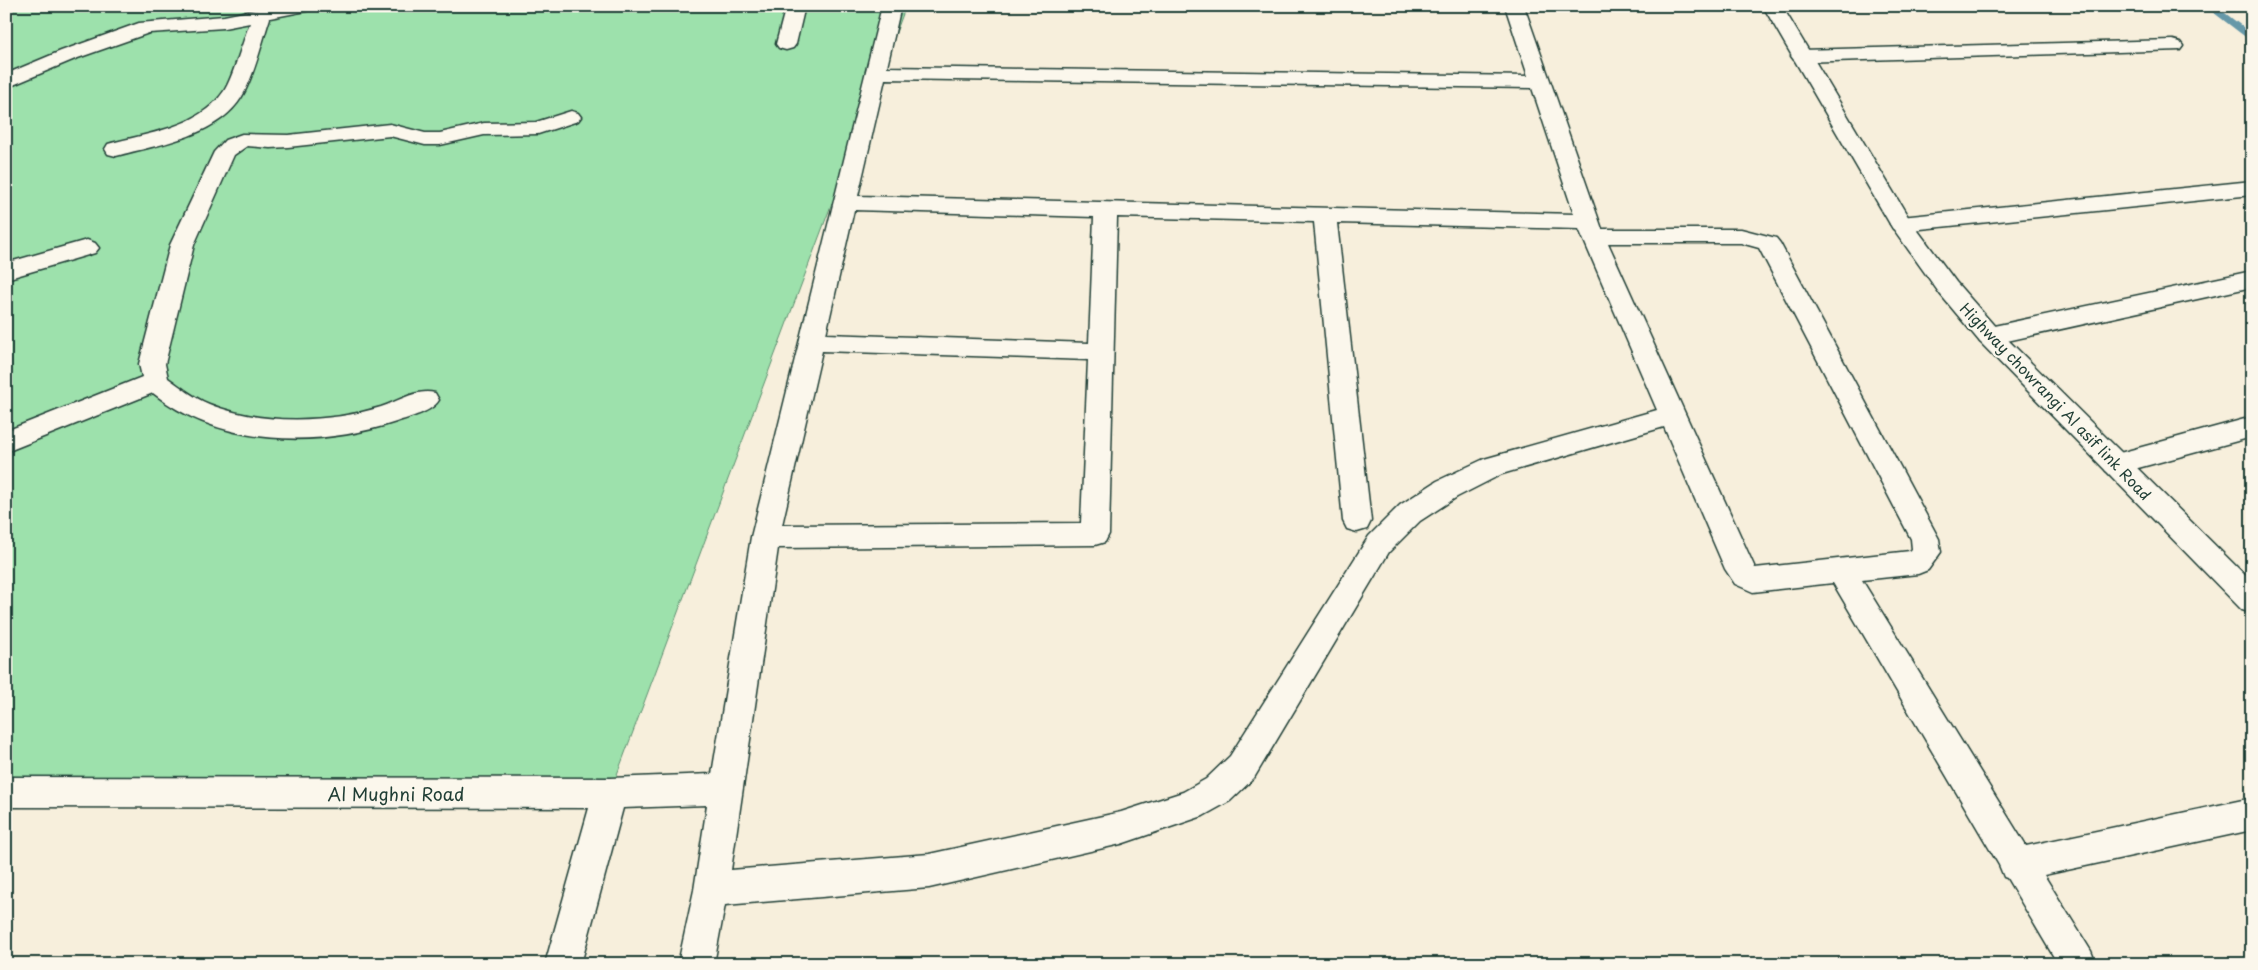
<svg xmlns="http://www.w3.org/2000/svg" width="2258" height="970" viewBox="0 0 2258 970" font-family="'Playpen Sans',sans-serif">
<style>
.green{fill:#9de1ac;stroke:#5e8f70}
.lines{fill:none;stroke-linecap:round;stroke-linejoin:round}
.stream{fill:#6698a8;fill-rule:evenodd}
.minor-casing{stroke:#1f3d34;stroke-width:3}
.tertiary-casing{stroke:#1f3d34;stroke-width:3}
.minor{fill:#fbf7ec;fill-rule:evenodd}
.tertiary{fill:#fbf7ec;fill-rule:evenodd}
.labels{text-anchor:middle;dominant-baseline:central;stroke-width:4.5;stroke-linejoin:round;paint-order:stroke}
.street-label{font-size:15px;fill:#1f3d34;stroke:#fbf7ec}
.near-street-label{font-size:18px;fill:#1f3d34;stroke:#fbf7ec}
</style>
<rect width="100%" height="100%" fill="#f7efdc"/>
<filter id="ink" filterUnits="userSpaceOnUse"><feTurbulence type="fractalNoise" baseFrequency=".02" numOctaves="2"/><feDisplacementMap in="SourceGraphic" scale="10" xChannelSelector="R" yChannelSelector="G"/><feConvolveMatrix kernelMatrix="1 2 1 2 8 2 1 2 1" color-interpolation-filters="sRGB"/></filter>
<g filter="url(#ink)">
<!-- green -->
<polygon class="green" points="6,6 906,6 610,793 6,794"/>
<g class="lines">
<!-- stream -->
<polygon class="stream" points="2205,6 2216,6 2252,34 2252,42"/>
<!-- minor casing -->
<g class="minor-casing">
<g id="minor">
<path d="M274,6H313L311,10L270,18C262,42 256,69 245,91C223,136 160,144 116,156L108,154L105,149L108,144C148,133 199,128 224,91C233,78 243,40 250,23L224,28L149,33L75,59L6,88V74L61,51L139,23L224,16Z"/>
<polygon points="786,6 805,6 796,44 793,48 786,50 779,48 776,44"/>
<path d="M882,6H901L887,67L1528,76L1505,6H1524L1602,229H1741L1776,238L1780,243L1939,539L1941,552L1928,570L1918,574L1862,580L2026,846L2252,798V830L2044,875L2091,951L2096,964H2058L2007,878L2004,877L1999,865L1833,583L1753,592L1735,584L1725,569L1664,427L1502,474L1457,497L1420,521L1389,552L1254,778L1230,801L1203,816L1121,844L929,888L725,905L714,964H678L694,890L707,805L623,808L581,964H545L589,808L6,807V777L610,778L712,774L751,537ZM885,79L1532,88L1574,214L858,196ZM854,210L1094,217L1089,343L826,334ZM1117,217L1314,222L1343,521L1347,529L1357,532L1367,529L1371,521L1337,223L1579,229L1657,410L1484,459L1437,481L1400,505L1369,536L1230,756L1206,779L1183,792L1121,812L929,854L731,870L778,548L1095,545L1105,542L1109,534ZM1608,243H1741L1759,248L1911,539L1912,549L1910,551L1755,568ZM822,351L1088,360L1081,523L782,525Z"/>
<polygon points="2173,40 2180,42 2183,46 2180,50 1801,62 1794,60 1791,56 1794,52 1801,50"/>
<path d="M571,111L578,113L581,117L578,121L538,134L484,135L440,145H425L390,136L288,147L270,148L247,146L234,155L194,245L165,364L168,378C181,387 194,398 209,404C261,425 329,423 381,407C399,401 417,388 435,393L439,400C432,412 410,417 396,422C317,448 221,447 153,393L6,452V431L142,377L139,364L170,245L214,152L225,140L242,134L288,135L390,124L425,133H440L484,123L536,122Z"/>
<polygon points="2252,181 2252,195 1901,231 1893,229 1890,224 1893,219 1901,217"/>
<polygon points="87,240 95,243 99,248 95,253 6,279 6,263"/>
<polygon points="2252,271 2252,287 1989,345 1980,342 1977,336 1980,330 1989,327"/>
<polygon points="2252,417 2252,437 2116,474 2106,471 2102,464 2106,457 2116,454"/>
</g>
</g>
<!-- tertiary casing -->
<g class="tertiary-casing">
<polygon id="tertiary" points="1763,6 1782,6 1910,220 1956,282 1998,330 2252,582 2252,613 2242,610 1980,342 1940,294 1890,224"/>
</g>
<!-- minor -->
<use href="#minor" class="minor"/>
<!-- tertiary -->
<use href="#tertiary" class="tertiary"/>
</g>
</g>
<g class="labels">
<!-- street labels -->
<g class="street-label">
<text transform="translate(2056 401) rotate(46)">Highway chowrangi Al asif link Road</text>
</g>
<!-- near-street labels -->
<g class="near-street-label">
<text x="396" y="793">Al Mughni Road</text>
</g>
</g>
<!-- margin -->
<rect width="2258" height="970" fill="none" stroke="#fbf7ec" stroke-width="25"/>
<rect x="12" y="12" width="2233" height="945" fill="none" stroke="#1f3d34" stroke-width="2" filter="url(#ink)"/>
</svg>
